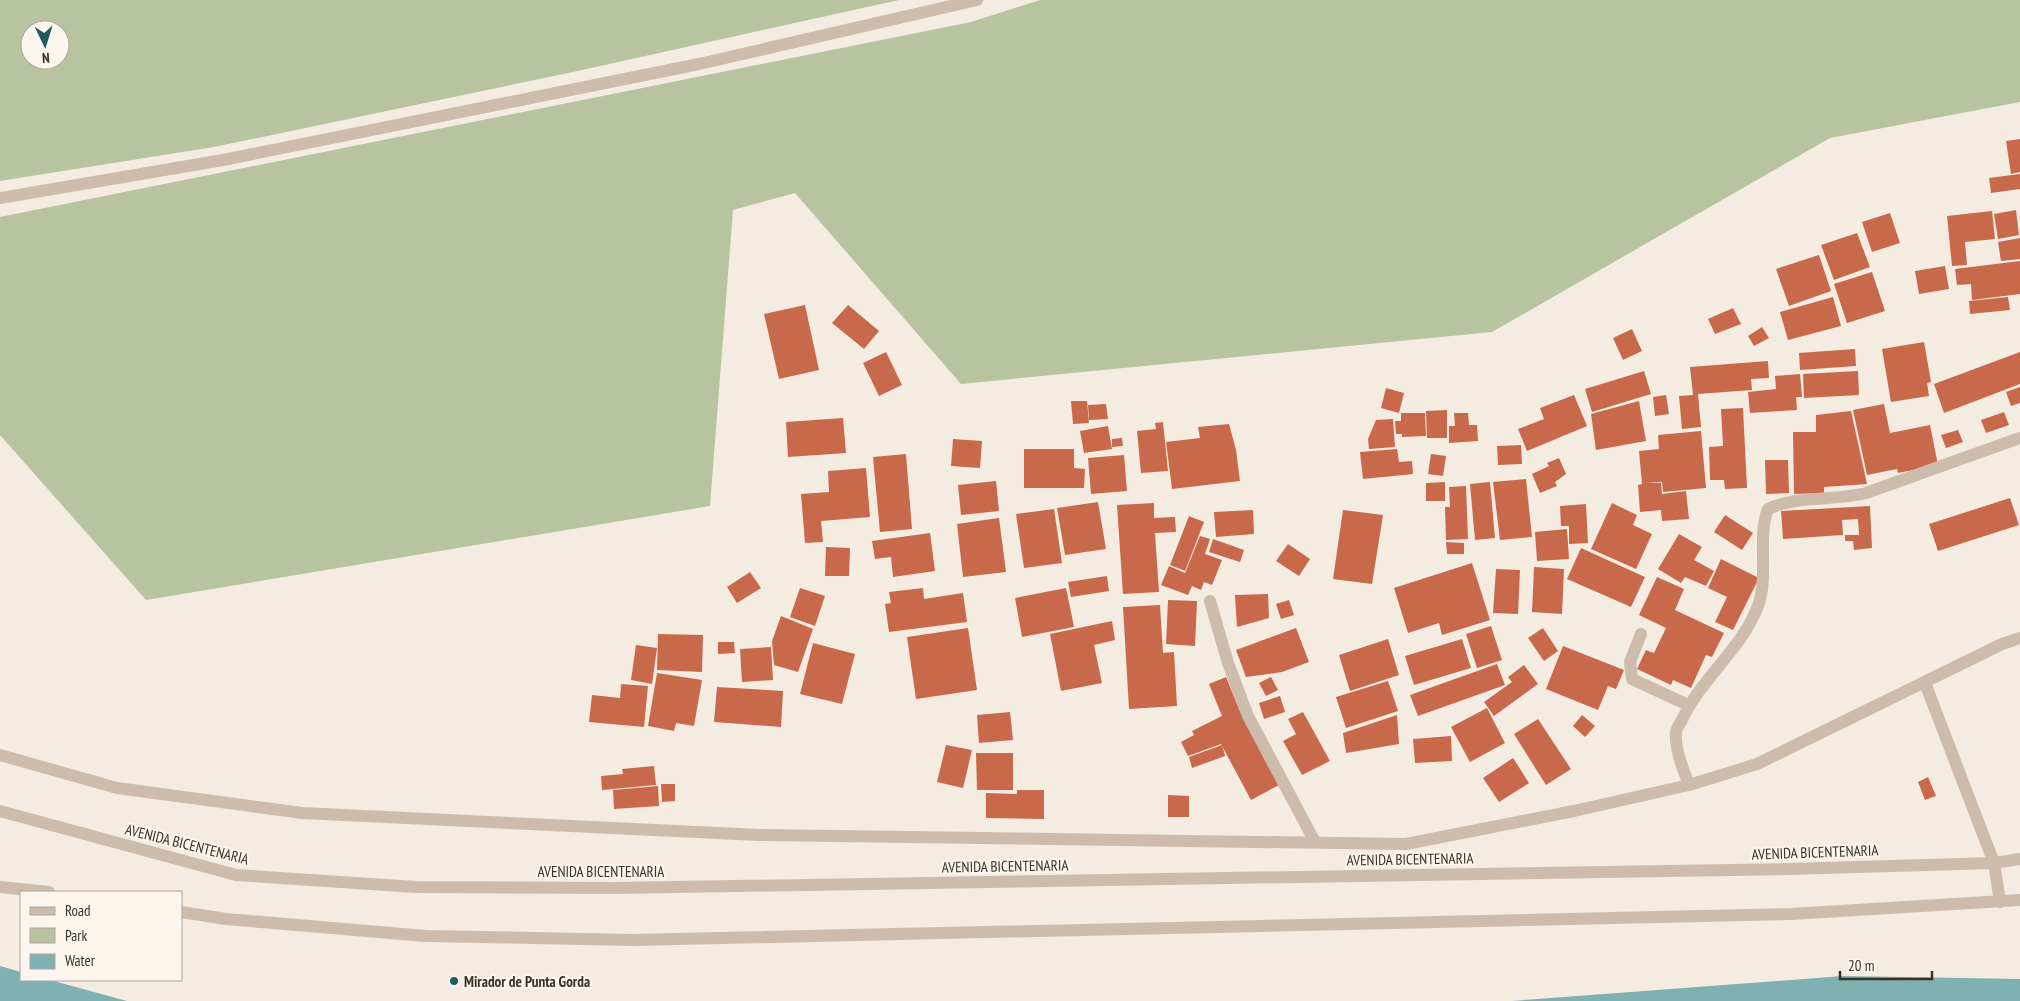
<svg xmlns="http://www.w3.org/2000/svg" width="2020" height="1001" viewBox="0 0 2020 1001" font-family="'PT Sans Narrow',sans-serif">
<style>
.green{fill:#b8c4a0;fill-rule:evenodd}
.water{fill:#7fb0b2}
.building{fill:#c8694b}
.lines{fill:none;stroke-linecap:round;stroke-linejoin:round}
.service{stroke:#cdbbac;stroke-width:12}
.minor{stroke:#cdbbac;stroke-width:12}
.tertiary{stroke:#cdbbac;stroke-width:12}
.poi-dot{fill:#1f5a5e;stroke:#fbf5ee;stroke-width:2}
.labels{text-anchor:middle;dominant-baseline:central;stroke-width:4.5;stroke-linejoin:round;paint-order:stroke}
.street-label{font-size:15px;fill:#3b302b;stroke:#fbf5ee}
.poi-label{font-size:15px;font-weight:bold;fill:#3b302b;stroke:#fbf5ee;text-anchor:start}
</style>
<rect width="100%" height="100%" fill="#f4ebe1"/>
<!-- green -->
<g class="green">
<path d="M0,0H899L573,72L214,147L0,181ZM30,30H60V60H30Z"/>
<polygon points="1040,0 2020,0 2020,102 1830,138 1492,332 961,384 795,193 733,210 710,506 146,600 0,435 0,217 971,22"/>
</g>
<!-- water -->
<g class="water">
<polygon points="0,966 21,972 21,980 50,980 127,1001 0,1001"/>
<polygon points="1843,976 2020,979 2020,1001 1512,1001"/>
</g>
<!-- building -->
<g class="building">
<polygon points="2020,139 2020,172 2011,174 2006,141"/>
<polygon points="2020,174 2020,189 1991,193 1989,178"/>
<polygon points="2016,210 2019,235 1998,239 1994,214"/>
<polygon points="1992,211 1995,239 1965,242 1967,265 1952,266 1947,216"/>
<polygon points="1890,213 1900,243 1872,252 1862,222"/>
<polygon points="1857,233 1870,267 1834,280 1821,245"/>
<polygon points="2020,238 2020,259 2001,261 1998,242"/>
<polygon points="1819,255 1831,291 1789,306 1776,269"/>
<polygon points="2020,261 2020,294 1972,300 1971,284 1957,285 1955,269"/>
<polygon points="1945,266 1949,289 1919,294 1915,271"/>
<polygon points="1872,272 1885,311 1847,323 1834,284"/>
<polygon points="1833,297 1841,326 1788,340 1780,312"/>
<polygon points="2008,297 2010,310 1970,314 1969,301"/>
<polygon points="805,305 819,370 779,379 764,314"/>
<polygon points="848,305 879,331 864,349 832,323"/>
<polygon points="1733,308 1741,324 1715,334 1708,319"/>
<polygon points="1762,327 1769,338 1754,346 1748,336"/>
<polygon points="1632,329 1642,351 1623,360 1613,338"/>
<polygon points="1924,342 1931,382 1927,383 1929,396 1891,402 1882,349"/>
<polygon points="1855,349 1856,366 1800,370 1799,353"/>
<polygon points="886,352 902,385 879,396 863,363"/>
<polygon points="2020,352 2020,384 1944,413 1934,384"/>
<polygon points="1768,361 1769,378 1751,379 1752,390 1698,394 1701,427 1682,429 1679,396 1693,395 1690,367"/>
<polygon points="1644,371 1651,394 1592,412 1585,389"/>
<polygon points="1858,371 1859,395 1804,398 1803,374"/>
<polygon points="1800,374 1802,397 1796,397 1797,410 1750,413 1748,392 1776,389 1775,376"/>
<polygon points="2020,387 2020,403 2011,406 2006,392"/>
<polygon points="1386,388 1404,393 1399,413 1381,408"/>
<polygon points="1574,395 1587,426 1527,451 1518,429 1544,419 1540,408"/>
<polygon points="1666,395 1669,414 1655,416 1653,397"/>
<polygon points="1071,401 1087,401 1089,423 1073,424"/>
<polygon points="1639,401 1646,441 1596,450 1591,414"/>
<polygon points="1106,404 1108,419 1089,420 1088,405"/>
<polygon points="1884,404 1890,433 1930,425 1938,465 1898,473 1897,469 1867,475 1853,410"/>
<polygon points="1743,408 1747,488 1725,489 1724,480 1710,480 1709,447 1723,446 1721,409"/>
<polygon points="1447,410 1447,438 1427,438 1426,411"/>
<polygon points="1851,411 1867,484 1824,487 1824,493 1794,494 1793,432 1816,432 1816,415"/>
<polygon points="2004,412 2009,425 1986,433 1981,420"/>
<polygon points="1401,413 1425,413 1426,436 1402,437 1402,434 1396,434 1395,421 1401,421"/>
<polygon points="1454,413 1468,413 1469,425 1477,425 1478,441 1449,443 1449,426 1455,426"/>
<polygon points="843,418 846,453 788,457 786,422"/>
<polygon points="1393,419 1395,447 1369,449 1368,439 1376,420"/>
<polygon points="1163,422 1168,471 1141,473 1137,431 1156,429 1155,423"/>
<polygon points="1229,424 1236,450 1240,481 1172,489 1166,442 1200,438 1198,427"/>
<polygon points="1108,426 1112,449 1084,453 1080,431"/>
<polygon points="1958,430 1963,442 1946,448 1941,435"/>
<polygon points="1701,431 1706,488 1663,492 1662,482 1646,483 1661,483 1662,494 1686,491 1689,519 1662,521 1661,510 1640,512 1638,485 1642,484 1639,451 1659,449 1658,435"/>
<polygon points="1122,438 1123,446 1112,447 1112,439"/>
<polygon points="953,439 982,441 980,468 951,466"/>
<polygon points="1521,445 1522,464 1498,465 1497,446"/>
<polygon points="1024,449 1074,449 1074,468 1085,469 1084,488 1024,488"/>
<polygon points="1397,449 1399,462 1412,461 1413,474 1363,479 1360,452"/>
<polygon points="906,454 912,529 880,532 873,457"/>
<polygon points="1431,454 1446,456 1443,476 1428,474"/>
<polygon points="1124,455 1127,491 1091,494 1088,458"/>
<polygon points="1559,458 1566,474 1555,482 1557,486 1540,493 1532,474 1549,466 1547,463"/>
<polygon points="1765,460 1788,460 1789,493 1766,494"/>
<polygon points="866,468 870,517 821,521 823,542 805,543 801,494 829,492 828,471"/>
<polygon points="1526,479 1532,537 1500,540 1493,482"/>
<polygon points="996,481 999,511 961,515 958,485"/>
<polygon points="1445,482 1445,501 1426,501 1426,483"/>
<polygon points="1490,482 1495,538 1475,540 1470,484"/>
<polygon points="1466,486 1468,539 1446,540 1445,507 1450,507 1449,487"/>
<polygon points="2010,498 2019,525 1938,551 1929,524"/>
<polygon points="1098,502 1106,549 1065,555 1057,508"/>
<polygon points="1154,503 1154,518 1175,517 1176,532 1155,533 1159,592 1123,594 1117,505"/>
<polygon points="1612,503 1637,515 1633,525 1652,534 1636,569 1591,549"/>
<polygon points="1586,504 1588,543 1569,544 1569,526 1561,526 1560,506"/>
<polygon points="1870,506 1872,548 1854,550 1853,541 1845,541 1845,535 1859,535 1858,519 1842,520 1843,535 1783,539 1781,511"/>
<polygon points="1054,509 1062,563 1024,568 1016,514"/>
<polygon points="1253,510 1254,534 1216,537 1214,512"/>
<polygon points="1343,510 1383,515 1372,584 1333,579"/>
<polygon points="1725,515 1753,533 1742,550 1714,532"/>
<polygon points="1189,516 1204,522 1185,571 1170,565"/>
<polygon points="999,518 1006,572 963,577 957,524"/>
<polygon points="1567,529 1569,559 1537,561 1535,532"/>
<polygon points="930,533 935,571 893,577 891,557 875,559 872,541"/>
<polygon points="1679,534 1702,547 1694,560 1714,571 1706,586 1685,577 1681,583 1658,569"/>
<polygon points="1200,536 1210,539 1205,554 1222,560 1212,585 1204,582 1201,590 1192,586 1188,595 1161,585 1169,566 1185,573"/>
<polygon points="1213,539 1244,550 1240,562 1209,552"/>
<polygon points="1446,542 1464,543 1464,554 1447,554"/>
<polygon points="1288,544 1310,559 1299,576 1276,561"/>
<polygon points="826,547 850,548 849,576 825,576"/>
<polygon points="1581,548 1645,577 1631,607 1567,579"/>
<polygon points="1721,559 1759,578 1733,630 1715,622 1727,597 1708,588"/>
<polygon points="1472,563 1490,620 1442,635 1439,623 1408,633 1394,588"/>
<polygon points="1534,567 1564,569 1562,614 1532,612"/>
<polygon points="1496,569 1520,570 1518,614 1493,613"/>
<polygon points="750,572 761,588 737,603 727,587"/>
<polygon points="1107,576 1109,591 1071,597 1068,582"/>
<polygon points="1657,577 1684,589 1675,610 1724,633 1712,657 1706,655 1691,688 1673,680 1671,685 1637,669 1646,650 1654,653 1666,628 1639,615"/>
<polygon points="800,588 825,596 815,626 790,617"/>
<polygon points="923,588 924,599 963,593 967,622 889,632 885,604 891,603 889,592"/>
<polygon points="1066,588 1074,627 1022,637 1015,598"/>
<polygon points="1268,594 1269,618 1237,627 1235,595"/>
<polygon points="1168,600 1197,601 1195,646 1166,644"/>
<polygon points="1289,600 1294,615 1281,619 1276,604"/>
<polygon points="1160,605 1163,653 1174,652 1177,706 1129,709 1123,607"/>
<polygon points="781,616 813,629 798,672 774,665 772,641"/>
<polygon points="1112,621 1115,640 1094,645 1102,683 1061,691 1050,634"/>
<polygon points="1491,626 1502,660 1477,668 1466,634"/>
<polygon points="968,628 977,690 916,699 907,637"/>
<polygon points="1296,628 1309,662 1282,672 1246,677 1236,650"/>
<polygon points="1543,628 1558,651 1544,661 1528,638"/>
<polygon points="658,634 703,635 702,672 657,670"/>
<polygon points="1388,639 1399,675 1350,691 1339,655"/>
<polygon points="1462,639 1471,668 1414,685 1405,656"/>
<polygon points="718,642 734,642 735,653 718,654"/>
<polygon points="813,643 855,654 842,704 800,694"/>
<polygon points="636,645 657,648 652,684 631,680"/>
<polygon points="1563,646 1624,670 1616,689 1608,686 1598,710 1546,689"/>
<polygon points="771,647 773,680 742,682 740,649"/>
<polygon points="1497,664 1505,685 1418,716 1410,695"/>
<polygon points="1524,665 1538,684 1494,716 1484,702 1512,682 1508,677"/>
<polygon points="657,673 702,680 694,726 676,723 674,731 648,726"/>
<polygon points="1226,677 1239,709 1279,785 1251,800 1221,744 1188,756 1181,742 1194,735 1192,731 1222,716 1209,684"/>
<polygon points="1271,677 1278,690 1266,696 1259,683"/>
<polygon points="1388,681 1398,711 1346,728 1336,697"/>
<polygon points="621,684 648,686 644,727 589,722 592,695 620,698"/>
<polygon points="717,687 783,691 781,727 714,722"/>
<polygon points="1280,696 1285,712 1264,719 1259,703"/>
<polygon points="1487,708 1505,743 1470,762 1451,727"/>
<polygon points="1010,712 1013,740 979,743 977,715"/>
<polygon points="1303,712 1330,761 1302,775 1283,741 1296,734 1288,719"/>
<polygon points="1397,715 1399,744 1346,753 1343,733"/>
<polygon points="1582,715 1595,726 1585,737 1573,726"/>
<polygon points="1538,719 1571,769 1546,785 1514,734"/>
<polygon points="1451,736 1452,761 1415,763 1413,739"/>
<polygon points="946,745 972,750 963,788 937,782"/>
<polygon points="1222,745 1225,756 1192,768 1189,757"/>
<polygon points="976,753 1013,753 1013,790 977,790"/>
<polygon points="1513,758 1529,783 1499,802 1483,778"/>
<polygon points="654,766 656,785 602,790 601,776 623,774 622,769"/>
<polygon points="1928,777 1936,796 1925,800 1918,782"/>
<polygon points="661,784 675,784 675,801 662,802"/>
<polygon points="658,786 659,806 614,809 613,790"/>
<polygon points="1017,790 1044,790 1044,819 986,818 986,793 1017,794"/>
<polygon points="1168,795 1189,796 1189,817 1168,817"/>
</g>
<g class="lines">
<!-- service -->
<polyline class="service" points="0,198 223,160 699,64 977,0"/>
<!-- minor -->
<g class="minor">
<polyline points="1210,601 1228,663 1248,716 1315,842"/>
<polyline points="1641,634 1630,662 1632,679 1688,705"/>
<polyline points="1925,683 1994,863 2000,902"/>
<polyline points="0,755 117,788 302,813 759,835 1406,844 1574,811 1689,785 1757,764 2002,644 2020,638"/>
<path d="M1689,785C1683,769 1675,750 1676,733C1676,729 1680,724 1682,720C1701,678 1742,649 1758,606C1769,577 1757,536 1768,509C1797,495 1835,501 1866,493L2020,438"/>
</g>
<!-- tertiary -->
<g class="tertiary">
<polyline points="0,811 236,875 416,887 616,888 1789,869 1994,863 2020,859"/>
<polyline points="0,887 49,892"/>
<polyline points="181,912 226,919 426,936 634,940 1791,914 2020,900"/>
</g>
</g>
<!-- markers -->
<circle class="poi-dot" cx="454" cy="981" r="5"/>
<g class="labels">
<!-- street labels -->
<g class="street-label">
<text transform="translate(187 844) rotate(14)">AVENIDA BICENTENARIA</text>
<text transform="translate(1815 852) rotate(-2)">AVENIDA BICENTENARIA</text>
<text transform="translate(1410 859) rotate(-1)">AVENIDA BICENTENARIA</text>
<text transform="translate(1005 866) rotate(-1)">AVENIDA BICENTENARIA</text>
<text x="601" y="871">AVENIDA BICENTENARIA</text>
</g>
<!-- poi labels -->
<g class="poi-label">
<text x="464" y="981">Mirador de Punta Gorda</text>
</g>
</g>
<!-- legend -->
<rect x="20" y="891" width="162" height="90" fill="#fbf5ee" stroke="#aea6a0"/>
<rect x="30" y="907" width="25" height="8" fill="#cdbbac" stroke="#aea6a0"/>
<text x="65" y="916" font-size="15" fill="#3b302b">Road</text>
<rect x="30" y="928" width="25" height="15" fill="#b8c4a0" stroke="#aea6a0"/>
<text x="65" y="941" font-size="15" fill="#3b302b">Park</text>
<rect x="30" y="954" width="25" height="15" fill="#7fb0b2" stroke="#aea6a0"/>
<text x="65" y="966" font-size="15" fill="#3b302b">Water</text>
<!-- north arrow -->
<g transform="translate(45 45) rotate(176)"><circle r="24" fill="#fbf5ee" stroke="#aea6a0"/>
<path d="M0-4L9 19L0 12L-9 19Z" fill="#1f5a5e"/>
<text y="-8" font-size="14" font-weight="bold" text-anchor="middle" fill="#3b302b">N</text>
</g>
<!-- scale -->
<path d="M1840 971v8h92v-8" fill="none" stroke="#3b302b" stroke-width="2.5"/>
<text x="1848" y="971" font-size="15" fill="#3b302b" stroke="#fbf5ee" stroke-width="4" paint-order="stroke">20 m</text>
</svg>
